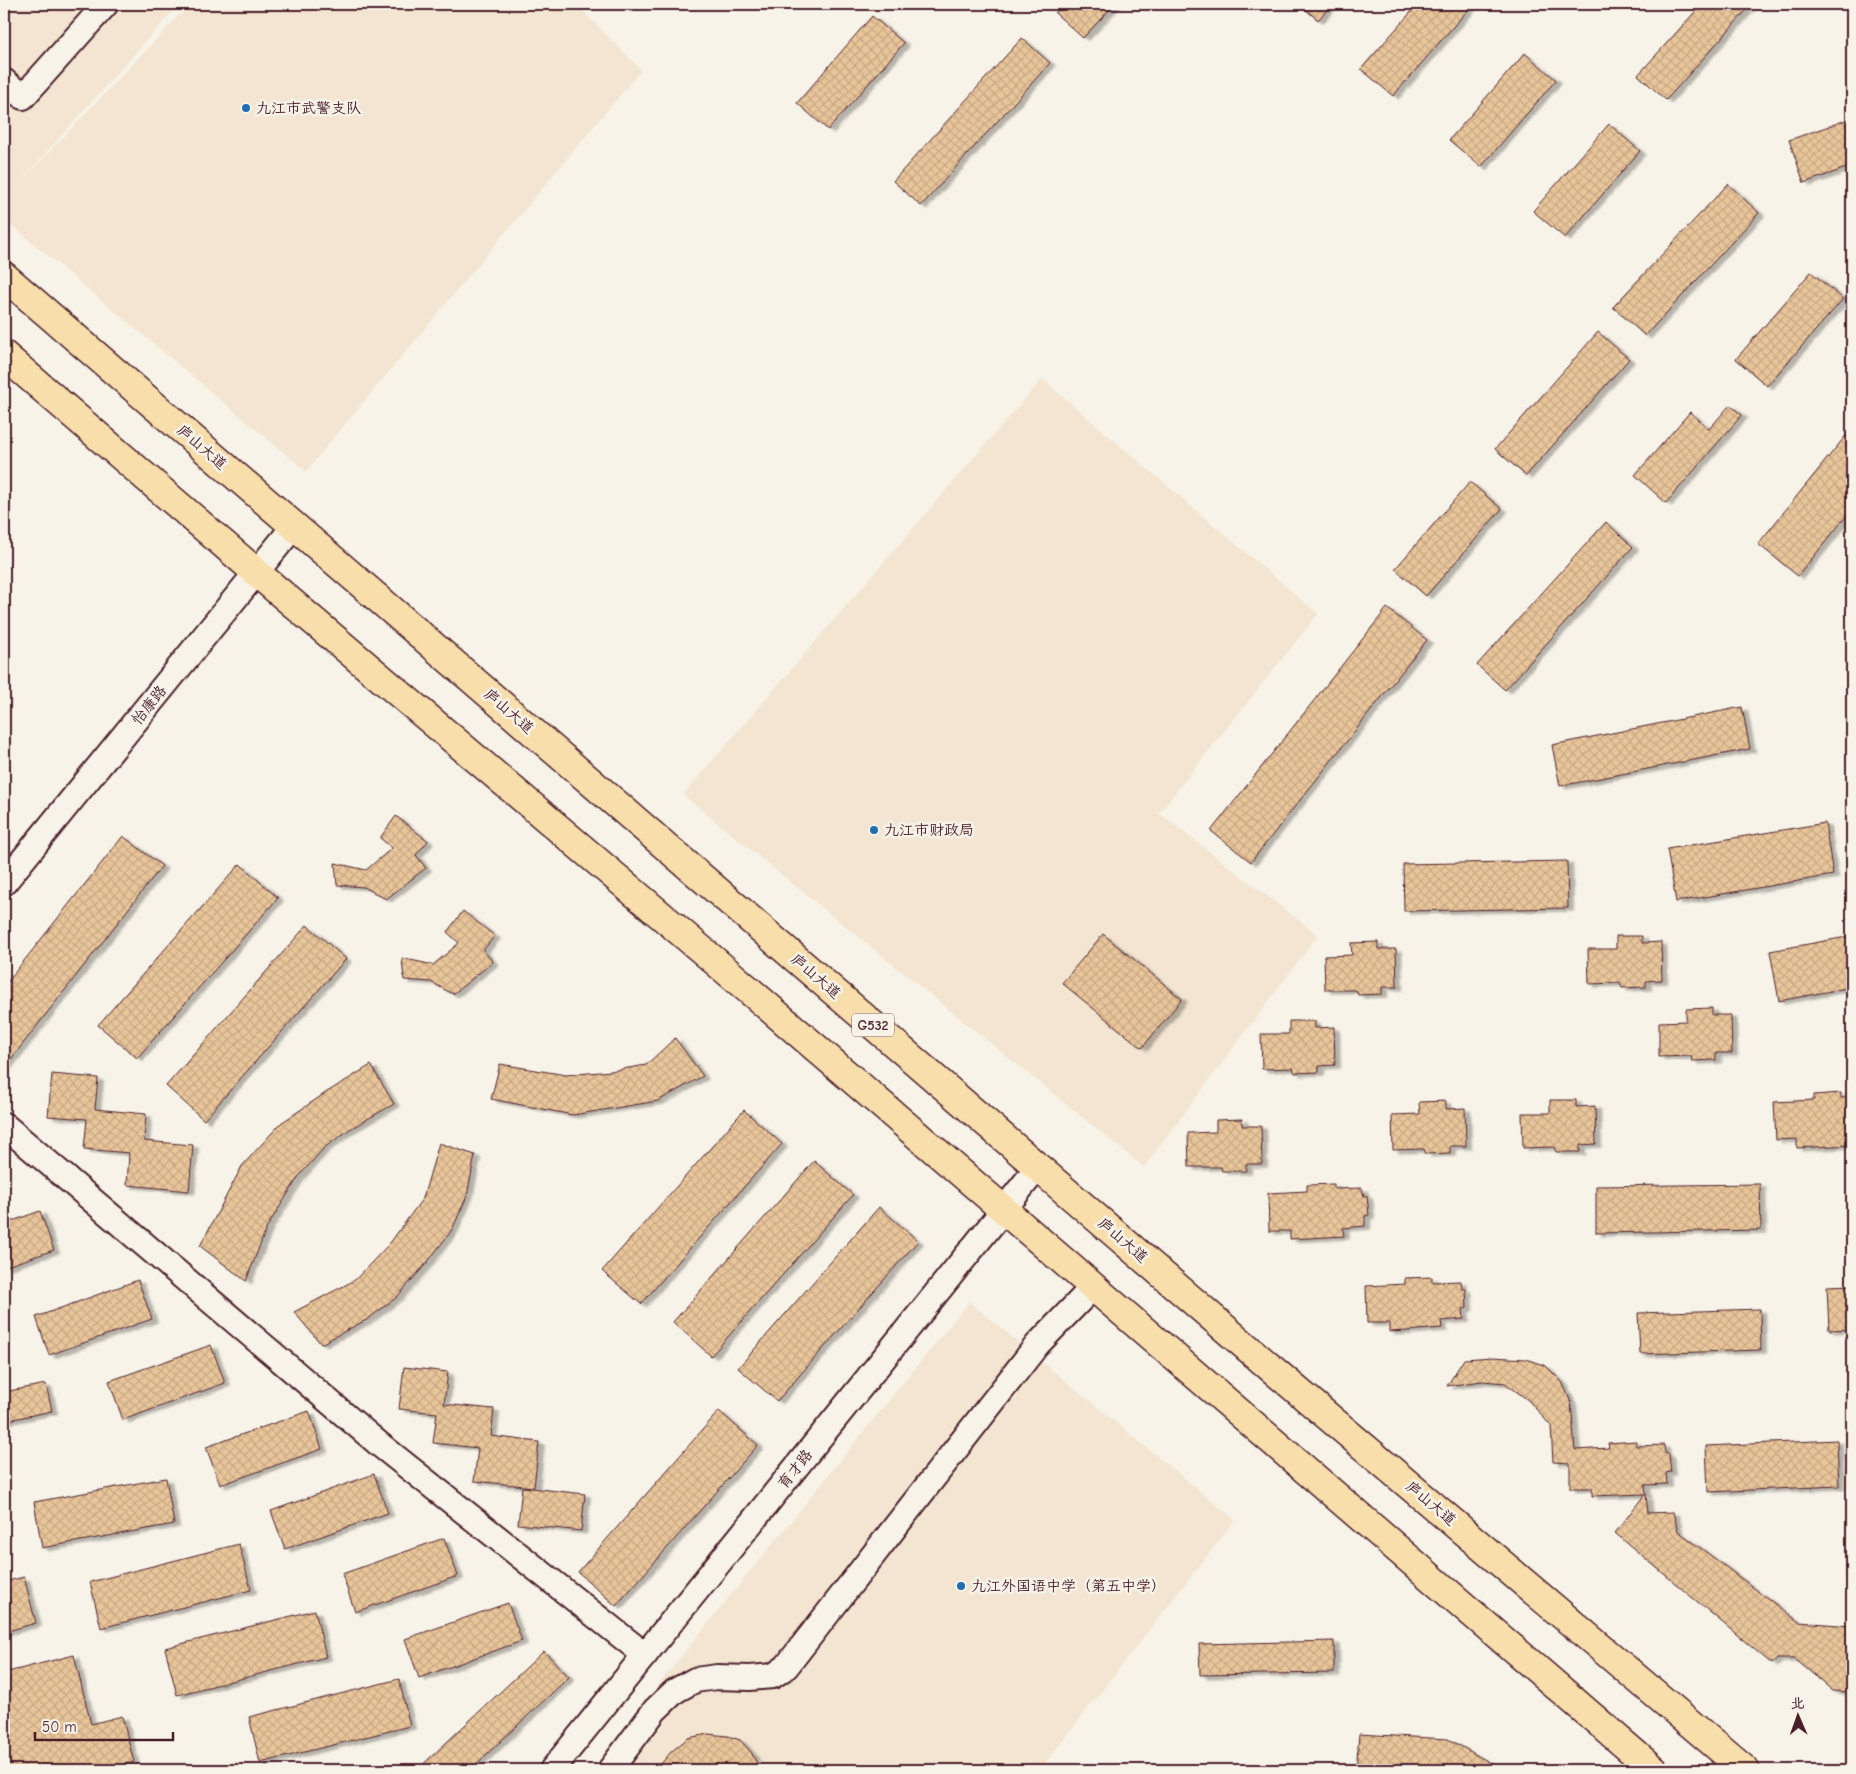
<svg xmlns="http://www.w3.org/2000/svg" width="1856" height="1774" viewBox="0 0 1856 1774" font-family="'Comic Neue','LXGW WenKai TC',sans-serif">
<style>
.built{fill:#f3e5d1}
.building{fill:url(#building-cross-hatch);stroke:#4a1f2b;filter:url(#shadow)}
.lines{fill:none;stroke-linecap:round;stroke-linejoin:round}
.minor-casing{stroke:#4a1f2b;stroke-width:28}
.highway-casing{stroke:#4a1f2b;stroke-width:31}
.minor{stroke:#f7f3e8;stroke-width:24}
.highway{stroke:#f8deab;stroke-width:28}
.poi-dot{fill:#1f6fb2;stroke:#f7f3e8;stroke-width:2}
.labels{text-anchor:middle;dominant-baseline:central;stroke-width:5;stroke-linejoin:round;paint-order:stroke}
.shield{fill:#f7f3e8;stroke:#7e5f64;stroke-width:1}
.shield-label{font-size:14px;font-weight:bold;fill:#4a1f2b}
.poi-label{font-size:15px;fill:#4a1f2b;stroke:#f7f3e8;text-anchor:start}
.street-label{font-size:15px;fill:#4a1f2b;stroke:#f7f3e8}
</style>
<defs>
<pattern id="building-cross-hatch" width="8" height="8" patternUnits="userSpaceOnUse" patternTransform="scale(1.25)"><rect width="8" height="8" fill="#e9c59a"/><path d="M0 0l8 8M0 8l8-8" fill="none" stroke="#c9a985"/></pattern>
<filter id="shadow"><feDropShadow dx="5.5" dy="3" stdDeviation="1" flood-color="#0004"/></filter>
</defs>
<rect width="100%" height="100%" fill="#f7f3e8"/>
<filter id="ink" filterUnits="userSpaceOnUse"><feTurbulence type="fractalNoise" baseFrequency=".02" numOctaves="2"/><feDisplacementMap in="SourceGraphic" scale="10" xChannelSelector="R" yChannelSelector="G"/><feConvolveMatrix kernelMatrix="1 2 1 2 8 2 1 2 1" color-interpolation-filters="sRGB"/></filter>
<g filter="url(#ink)">
<!-- built -->
<g class="built">
<polygon points="4,4 179,4 11,192 190,4 576,4 641,70 306,471 4,219"/>
<polygon points="1042,379 1318,614 1159,813 1318,935 1144,1167 683,795"/>
<polygon points="969,1302 1235,1520 1040,1770 591,1770 684,1653"/>
</g>
<!-- building -->
<g class="building">
<polygon points="1064,4 1115,4 1083,38 1055,13"/>
<polygon points="1299,4 1332,4 1318,20"/>
<polygon points="1418,4 1473,4 1393,96 1361,69"/>
<polygon points="1702,4 1752,4 1666,100 1638,75"/>
<polygon points="872,16 904,43 828,130 797,103"/>
<polygon points="1022,38 1050,63 921,206 893,181"/>
<polygon points="1525,53 1556,80 1481,167 1449,140"/>
<polygon points="1852,118 1852,166 1804,183 1789,140"/>
<polygon points="1609,124 1640,151 1565,238 1533,211"/>
<polygon points="1728,184 1759,213 1645,336 1613,307"/>
<polygon points="1811,272 1843,299 1767,386 1736,359"/>
<polygon points="1598,332 1629,359 1526,476 1495,449"/>
<polygon points="1730,405 1742,415 1666,503 1635,475 1690,412 1709,429"/>
<polygon points="1852,428 1852,509 1798,576 1758,544"/>
<polygon points="1470,482 1502,509 1426,596 1395,569"/>
<polygon points="1606,522 1633,547 1505,690 1477,665"/>
<polygon points="1387,608 1427,640 1251,862 1211,831"/>
<polygon points="1742,707 1750,749 1560,786 1552,745"/>
<polygon points="396,816 428,841 416,855 426,868 386,899 364,887 337,885 335,863 366,870 392,848 380,838"/>
<polygon points="1825,823 1833,875 1676,902 1667,849"/>
<polygon points="123,836 162,866 4,1068 4,986"/>
<polygon points="1567,861 1568,908 1404,911 1403,864"/>
<polygon points="240,864 278,898 137,1058 98,1025"/>
<polygon points="463,911 495,936 483,950 493,962 453,994 431,982 404,980 402,958 433,965 459,943 447,932"/>
<polygon points="307,925 346,959 204,1120 166,1086"/>
<polygon points="1103,934 1182,999 1142,1048 1062,983"/>
<polygon points="1616,936 1642,936 1642,943 1661,942 1662,980 1646,981 1646,987 1622,988 1620,983 1589,984 1588,949 1616,949"/>
<polygon points="1852,936 1852,987 1779,1001 1770,951"/>
<polygon points="1378,942 1378,949 1396,949 1397,987 1382,987 1382,994 1358,995 1356,990 1325,990 1324,956 1352,955 1351,943"/>
<polygon points="1712,1008 1712,1015 1731,1015 1732,1053 1716,1053 1716,1060 1692,1061 1691,1056 1659,1057 1659,1022 1686,1021 1686,1009"/>
<polygon points="1289,1021 1315,1021 1315,1028 1334,1027 1335,1065 1319,1066 1319,1072 1295,1073 1293,1068 1262,1069 1261,1034 1289,1034"/>
<polygon points="675,1038 703,1076 658,1101 573,1115 491,1099 500,1064 566,1075 611,1071 646,1065"/>
<polygon points="371,1065 394,1104 350,1129 324,1148 299,1176 267,1227 246,1281 200,1246 242,1166 281,1123 327,1092"/>
<polygon points="52,1074 98,1078 95,1109 146,1114 144,1141 193,1145 189,1191 127,1185 129,1153 84,1149 87,1119 48,1116"/>
<polygon points="1841,1093 1841,1098 1852,1098 1851,1145 1797,1148 1797,1139 1776,1140 1774,1102 1814,1100 1814,1095"/>
<polygon points="1550,1100 1576,1100 1576,1107 1595,1106 1596,1144 1580,1145 1580,1152 1556,1152 1554,1147 1523,1148 1522,1113 1550,1113"/>
<polygon points="1446,1101 1446,1109 1465,1108 1466,1146 1450,1146 1450,1153 1426,1154 1424,1149 1393,1150 1392,1115 1420,1114 1419,1102"/>
<polygon points="744,1110 782,1144 641,1304 602,1271"/>
<polygon points="1242,1119 1242,1126 1261,1126 1262,1164 1246,1164 1246,1171 1222,1171 1221,1167 1189,1167 1188,1133 1216,1132 1216,1120"/>
<polygon points="439,1143 475,1155 467,1196 452,1230 426,1264 397,1297 368,1319 321,1344 294,1312 355,1280 390,1243 423,1198"/>
<polygon points="814,1161 853,1195 711,1356 673,1322"/>
<polygon points="1334,1184 1334,1189 1362,1188 1364,1196 1367,1196 1369,1215 1365,1216 1365,1226 1343,1228 1344,1236 1309,1238 1290,1239 1290,1231 1269,1231 1268,1193 1307,1191 1307,1185"/>
<polygon points="1760,1184 1761,1230 1596,1233 1596,1186"/>
<polygon points="879,1207 918,1241 777,1401 738,1368"/>
<polygon points="40,1211 54,1250 4,1267 4,1224"/>
<polygon points="1432,1277 1432,1282 1461,1281 1462,1289 1466,1289 1467,1308 1463,1309 1464,1319 1441,1321 1442,1328 1407,1331 1389,1332 1389,1323 1367,1323 1366,1286 1405,1284 1405,1278"/>
<polygon points="138,1280 152,1319 49,1355 36,1317"/>
<polygon points="1852,1285 1852,1329 1829,1330 1827,1286"/>
<polygon points="1760,1309 1761,1350 1640,1354 1638,1313"/>
<polygon points="211,1345 225,1383 123,1420 109,1381"/>
<polygon points="1493,1357 1526,1359 1546,1366 1562,1382 1571,1402 1575,1450 1609,1448 1608,1443 1636,1441 1636,1446 1664,1445 1665,1453 1669,1454 1671,1472 1666,1473 1667,1484 1645,1485 1648,1513 1673,1512 1678,1531 1799,1622 1852,1626 1852,1692 1833,1691 1795,1659 1777,1659 1772,1664 1615,1533 1645,1494 1592,1496 1592,1488 1570,1488 1570,1463 1553,1462 1551,1426 1528,1400 1505,1383 1482,1381 1447,1386 1464,1359"/>
<polygon points="404,1367 448,1372 444,1404 494,1409 491,1436 539,1442 534,1487 474,1481 478,1448 433,1443 437,1413 399,1409"/>
<polygon points="46,1384 52,1411 4,1421 4,1392"/>
<polygon points="309,1411 322,1449 220,1485 206,1447"/>
<polygon points="719,1411 758,1445 616,1606 578,1572"/>
<polygon points="1837,1440 1839,1486 1708,1492 1706,1446"/>
<polygon points="374,1474 388,1513 285,1549 271,1511"/>
<polygon points="166,1478 174,1524 42,1548 34,1502"/>
<polygon points="522,1487 585,1494 581,1531 518,1524"/>
<polygon points="444,1538 458,1576 355,1612 342,1574"/>
<polygon points="239,1544 251,1590 101,1628 90,1582"/>
<polygon points="24,1577 36,1623 4,1632 4,1582"/>
<polygon points="508,1603 522,1641 419,1678 405,1639"/>
<polygon points="315,1610 326,1657 177,1695 165,1648"/>
<polygon points="1334,1641 1334,1673 1200,1675 1199,1644"/>
<polygon points="544,1651 569,1677 470,1770 417,1770"/>
<polygon points="74,1655 91,1724 122,1716 134,1762 103,1770 4,1770 4,1673"/>
<polygon points="399,1679 410,1726 260,1763 249,1717"/>
<polygon points="708,1734 728,1736 740,1740 751,1752 760,1770 656,1770 671,1752 688,1738"/>
<polygon points="1359,1734 1448,1739 1503,1770 1356,1770"/>
</g>
<g class="lines">
<!-- minor casing -->
<g class="minor-casing">
<g id="minor">
<polyline points="4,81 23,97 106,4"/>
<polyline points="4,883 294,526"/>
<polyline points="4,1125 379,1444 645,1655"/>
<polyline points="552,1770 1038,1167"/>
<polyline points="610,1770 655,1710 675,1691 695,1680 717,1677 750,1678 773,1676 786,1667 1037,1345 1093,1287"/>
</g>
</g>
<!-- highway casing -->
<g class="highway-casing">
<g id="highway">
<polyline points="4,276 1272,1369 1745,1770"/>
<polyline points="4,355 257,573 729,973 1654,1770"/>
</g>
</g>
<!-- minor -->
<use href="#minor" class="minor"/>
<!-- highway -->
<use href="#highway" class="highway"/>
</g>
</g>
<!-- markers -->
<g class="poi-dot">
<circle cx="246" cy="108" r="5"/>
<circle cx="874" cy="830" r="5"/>
<circle cx="961" cy="1586" r="5"/>
</g>
<g class="labels">
<!-- shield labels -->
<rect class="shield" x="852" y="1013.5" width="42" height="23" rx="4"/>
<g class="shield-label">
<text x="873" y="1025">G532</text>
</g>
<!-- poi labels -->
<g class="poi-label">
<text x="256" y="108">九江市武警支队</text>
<text x="884" y="830">九江市财政局</text>
<text x="971" y="1586">九江外国语中学（第五中学）</text>
</g>
<!-- street labels -->
<g class="street-label">
<text transform="translate(202 447) rotate(41)">庐山大道</text>
<text transform="translate(149 705) rotate(-51)">怡康路</text>
<text transform="translate(509 711) rotate(41)">庐山大道</text>
<text transform="translate(816 976) rotate(41)">庐山大道</text>
<text transform="translate(1123 1240) rotate(41)">庐山大道</text>
<text transform="translate(795 1469) rotate(-51)">育才路</text>
<text transform="translate(1431 1503) rotate(40)">庐山大道</text>
</g>
</g>
<!-- margin -->
<rect width="1856" height="1774" fill="none" stroke="#f7f3e8" stroke-width="20"/>
<rect x="10" y="10" width="1836" height="1754" fill="none" stroke="#4a1f2b" stroke-width="2" filter="url(#ink)"/>
<!-- north arrow -->
<g transform="translate(1798 1716) rotate(358)" stroke="#f7f3e8" stroke-width="4" paint-order="stroke">
<path d="M0-4L9 19L0 12L-9 19Z" fill="#4a1f2b"/>
<text y="-8" font-size="14" font-weight="bold" text-anchor="middle" fill="#4a1f2b">北</text>
</g>
<!-- scale -->
<path d="M35 1732v8h138v-8" fill="none" stroke="#4a1f2b" stroke-width="2.5"/>
<text x="42" y="1732" font-size="15" fill="#4a1f2b" stroke="#f7f3e8" stroke-width="4" paint-order="stroke">50 m</text>
</svg>
